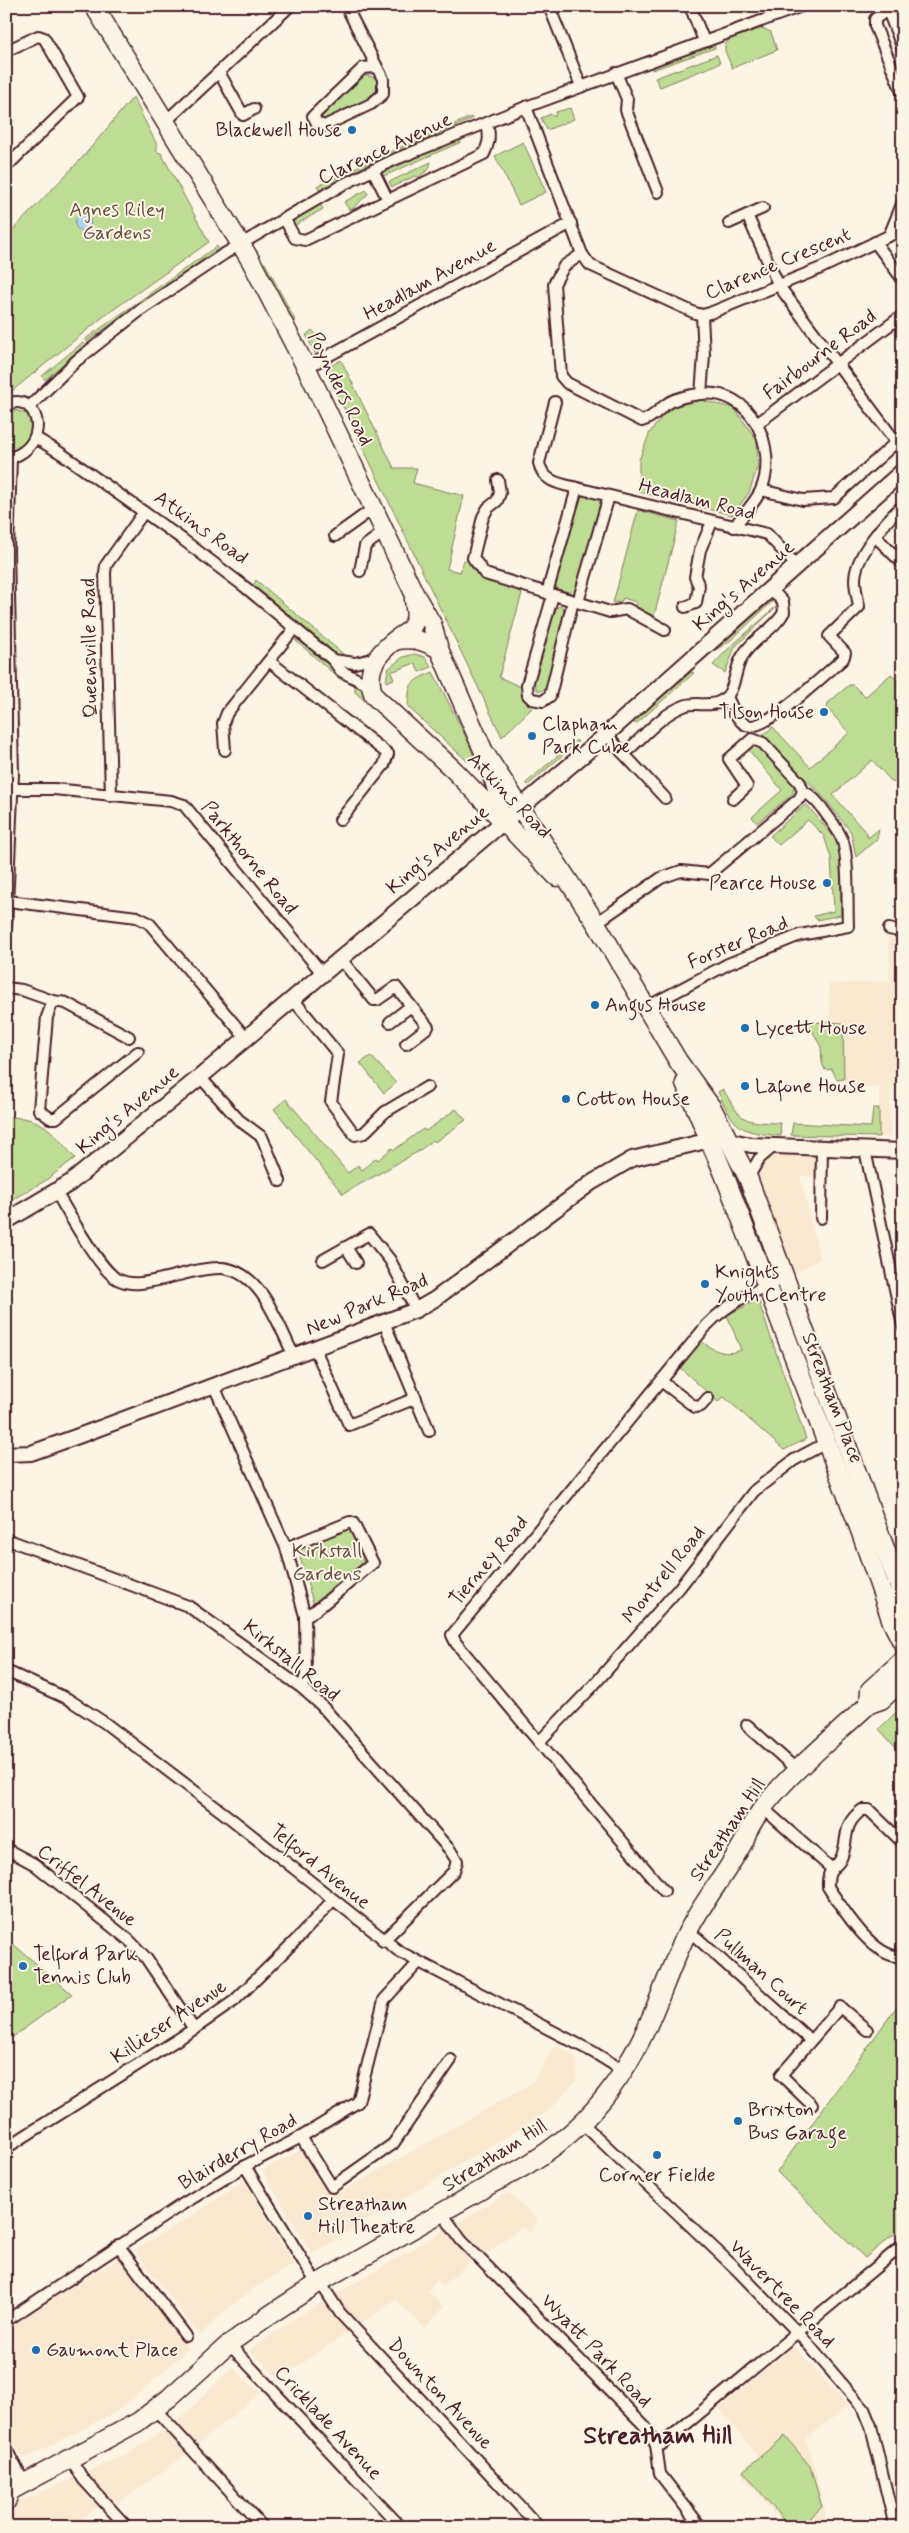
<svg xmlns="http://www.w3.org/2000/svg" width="909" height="2533" viewBox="0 0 909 2533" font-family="Mynerve,sans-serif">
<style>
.built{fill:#f9e9d1}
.green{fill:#bedc94;stroke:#847e60}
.water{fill:#aed5f8;stroke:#868ca6}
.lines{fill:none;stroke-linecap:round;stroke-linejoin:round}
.minor-casing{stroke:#4a1f2b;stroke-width:14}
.tertiary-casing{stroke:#4a1f2b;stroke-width:18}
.secondary-casing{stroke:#4a1f2b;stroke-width:19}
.trunk-casing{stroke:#4a1f2b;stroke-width:21}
.minor{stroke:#fcf5e5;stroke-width:10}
.tertiary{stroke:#fcf5e5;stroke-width:14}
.secondary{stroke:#fcf5e5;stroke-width:15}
.trunk{stroke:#fcf5e5;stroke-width:18}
.poi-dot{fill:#1f6fb2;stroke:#fcf5e5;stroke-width:2}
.labels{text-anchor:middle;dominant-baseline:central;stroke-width:4;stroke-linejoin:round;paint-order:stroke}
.poi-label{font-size:20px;fill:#4a1f2b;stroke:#fcf5e5;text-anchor:start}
.street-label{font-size:20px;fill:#4a1f2b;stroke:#fcf5e5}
.park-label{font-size:20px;fill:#674e45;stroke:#fcf5e5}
.district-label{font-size:25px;font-weight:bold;fill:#4a1f2b;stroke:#fcf5e5}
</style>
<rect width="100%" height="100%" fill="#fcf5e5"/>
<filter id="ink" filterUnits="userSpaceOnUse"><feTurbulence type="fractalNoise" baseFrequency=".02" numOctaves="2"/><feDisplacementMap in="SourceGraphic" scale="10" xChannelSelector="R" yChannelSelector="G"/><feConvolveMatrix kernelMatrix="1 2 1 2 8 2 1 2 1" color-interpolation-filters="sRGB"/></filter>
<g filter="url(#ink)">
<!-- built -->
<g class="built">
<polygon points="888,938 896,939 902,1086 890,1087 890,1137 879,1137 879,1087 845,1089 843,1058 830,1024 829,984 890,981"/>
<polygon points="774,1146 822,1148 818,1177 800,1176 820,1259 793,1274 757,1177"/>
<polygon points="555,2045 574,2055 577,2065 576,2081 547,2112 312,2254 262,2170 311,2145 339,2193 532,2083"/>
<polygon points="244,2180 294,2264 253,2289 223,2312 200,2336 134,2250 194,2215"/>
<polygon points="509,2192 538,2220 530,2233 521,2227 486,2254 465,2266 443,2286 436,2280 428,2291 444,2307 425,2328 396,2300 279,2379 249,2350 299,2316"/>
<polygon points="122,2257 188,2349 138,2394 114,2413 24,2459 6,2430 6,2326"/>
<polygon points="794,2346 848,2406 805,2439 811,2454 829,2527 785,2527 739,2472 758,2456 719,2408"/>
<polygon points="232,2367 260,2393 180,2459 117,2504 93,2509 73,2527 63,2527 57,2520 43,2527 10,2527 15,2504 131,2452 180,2419"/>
</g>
<!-- green -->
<g class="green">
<polygon points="762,28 771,32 777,50 732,68 725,51 725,44 730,39"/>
<polygon points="714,45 715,48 652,70 652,66"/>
<polygon points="717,55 720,63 660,87 655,78"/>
<polygon points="365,75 376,78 379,86 375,97 325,121 321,118 321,113 356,80"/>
<polygon points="133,97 157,145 157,152 161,153 209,242 103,317 12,391 6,390 6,237 83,157"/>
<polygon points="570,108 574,119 547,130 541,118 551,114 555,117 556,112"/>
<polygon points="471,117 472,119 366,165 320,190 317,186 373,159"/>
<polygon points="461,139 461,142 377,179 381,173"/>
<polygon points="523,142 546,192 519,205 495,156"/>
<polygon points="431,162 429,169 419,177 415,176 392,187 389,182"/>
<polygon points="366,190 368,194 350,211 344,202"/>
<polygon points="320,204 323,209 292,227 289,223"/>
<polygon points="217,246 218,249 86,342 84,340"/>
<polygon points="265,263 296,322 291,320 262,264"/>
<path d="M312,330C319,335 321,347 321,355L317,357L306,335Z"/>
<polygon points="82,343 84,345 45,380 42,376"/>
<polygon points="341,360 394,468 417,468 413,483 464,496 447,569 460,572 464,560 473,560 476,570 522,593 499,677 523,688 533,707 502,737 325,369"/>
<polygon points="700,400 734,408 757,440 758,466 749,493 732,515 639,492 639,460 650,432 669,408"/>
<path d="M15,410L29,415C37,430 26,454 6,451V415Z"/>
<polygon points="582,494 596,497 600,503 576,592 573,593 557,589 555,584"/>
<polygon points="638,510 679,521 653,620 637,610 636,602 623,598 621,602 613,603"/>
<polygon points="256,580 343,654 342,659 253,586"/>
<polygon points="774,600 731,640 710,654 771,601"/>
<polygon points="561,605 567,614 546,688 541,691 537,690 534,683 554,610"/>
<polygon points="778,605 735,647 725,673 713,665 727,650"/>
<polygon points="295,640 299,640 349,680 341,680"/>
<polygon points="415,654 425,657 432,667 419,672 415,663 391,672 394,679 386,682 388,669 403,657"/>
<path d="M433,672L470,745L474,757L471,760L467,761L408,707C409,682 410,682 433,672Z"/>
<polygon points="691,672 694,673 636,724 633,722"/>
<polygon points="891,674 903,687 903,774 893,783 872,760 833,795 867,834 868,838 879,829 877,839 856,857 851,832 824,798 763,735 773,727 810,767 849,733 827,708 828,703 849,685 853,685 865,697"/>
<polygon points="355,682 419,746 416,748 355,692"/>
<polygon points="576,740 578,742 528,785 526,783"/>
<polygon points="752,745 758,746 794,785 793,794 757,823 752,817 782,790 747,748"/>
<polygon points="806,804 840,844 841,915 817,920 814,916 834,911 831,858 824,836 808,820 779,845 770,836"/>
<polygon points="826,1022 843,1023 844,1079 837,1080 832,1069 825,1070 822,1063 821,1047 812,1030 808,1030 805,1023"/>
<polygon points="371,1056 396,1083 384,1093 360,1063"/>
<path d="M723,1089C742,1122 742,1122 780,1123L781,1136C739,1132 735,1129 718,1092Z"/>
<polygon points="286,1099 348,1173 358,1165 362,1170 376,1158 378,1160 392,1148 394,1150 423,1129 426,1131 456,1109 466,1120 435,1142 433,1140 419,1151 343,1194 274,1109"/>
<polygon points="873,1108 879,1108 879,1137 791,1135 793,1123 871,1127"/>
<path d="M6,1117C46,1117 51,1131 75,1158L45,1181L6,1203Z"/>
<path d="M758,1300L806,1439L784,1450L724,1397L718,1402L678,1366L700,1340C713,1351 725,1356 741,1350L727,1315Z"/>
<polygon points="347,1530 350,1530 364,1563 314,1606 297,1547"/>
<polygon points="903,1711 903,1756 879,1729 896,1712 900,1714"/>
<polygon points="6,1938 72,1994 6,2042"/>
<polygon points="903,1998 903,2227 865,2258 777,2172"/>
<polygon points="785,2436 810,2466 822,2507 800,2527 789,2527 743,2471"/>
</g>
<!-- water -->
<circle class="water" cx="83" cy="223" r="8"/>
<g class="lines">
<!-- minor casing -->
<g class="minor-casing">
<g id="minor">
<polyline points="346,6 383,79 383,94 371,104 324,126 317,123 313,116 363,68 375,67"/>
<polyline points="549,6 581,86"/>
<polyline points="690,6 704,41"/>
<polyline points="886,6 903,49"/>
<polyline points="887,10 875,19 875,26 903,94"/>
<polyline points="6,51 38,36 44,38 78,97 6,167"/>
<polyline points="616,73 627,99 626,110 658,192"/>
<polyline points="220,74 243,115 254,109"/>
<polyline points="526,107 582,254 590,265 695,313 702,315 710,313 821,268 903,229"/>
<polyline points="165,122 290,6"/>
<path d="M373,170L388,200L484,154C489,143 491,134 486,123"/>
<polyline points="747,215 779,286 896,442"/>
<polyline points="284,218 295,238 305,240 388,200"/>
<polyline points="729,223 763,208"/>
<polyline points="889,236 903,202"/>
<polyline points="875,242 903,280"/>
<path d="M582,254L564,266L554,284L561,376L567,383L642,421C654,418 660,407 670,402C678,398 691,395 700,394C751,387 779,448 761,490C755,503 742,516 734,527"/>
<polyline points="306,368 571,223"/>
<polyline points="701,394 704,355 702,315"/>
<path d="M6,405C33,391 50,431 24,451C18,455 14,458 6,457"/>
<polyline points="29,407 76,361 142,309 224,254 342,185 396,159 526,107 802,6"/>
<polyline points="758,423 903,315"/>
<polyline points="36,438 62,454 182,539 245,587 333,660 341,671 370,686"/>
<polyline points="498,480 500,493 497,501 488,508 483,517 473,558 485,574 610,612 627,609 665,630"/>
<polyline points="577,488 767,534 797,566"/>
<polyline points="761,490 803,500 834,498 903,436"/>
<polyline points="335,536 374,508"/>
<polyline points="876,537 903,564"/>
<polyline points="360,571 365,546 385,531"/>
<path d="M547,593L577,488C560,484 543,482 539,463L555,402"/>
<polyline points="553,595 527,685 528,695 532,699 543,701 550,696 573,601"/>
<polyline points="578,602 609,496"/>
<polyline points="685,607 696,603 699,586 695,577 700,550 712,522"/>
<polyline points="333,660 355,663 376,658"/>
<polyline points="269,661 388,754 384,765 340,820"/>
<path d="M727,697C732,706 738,725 750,726C770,727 826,673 843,659L845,653L829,636L859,607C858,599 855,589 855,580C855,555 885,522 903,505"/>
<path d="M606,734L622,752L627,751C644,736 662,714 684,706C695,701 710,708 721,701C736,693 734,670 742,657C752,638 774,631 784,612L783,602L771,589"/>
<polyline points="225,750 223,723 227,713 294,629"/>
<polyline points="622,752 665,798"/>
<polyline points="12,789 54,789 171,801 184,805 322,973"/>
<polyline points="111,796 105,573 106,565 144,512"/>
<polyline points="8,901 137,917 149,923 246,1038"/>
<polyline points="596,923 661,878 681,871 709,874 800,798 803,791"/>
<polyline points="6,927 13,774 8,551 11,458"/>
<polyline points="889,929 903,932"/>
<polyline points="340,958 374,1000 377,1000 396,987 428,1027 406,1044"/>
<polyline points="6,988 22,990 53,1001"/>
<polyline points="292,998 338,1054 331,1102 355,1135 364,1133 385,1112 427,1087"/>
<path d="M647,1007L728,964L800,935L848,926C847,904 849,861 843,842C840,832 833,823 827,815C821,806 813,796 803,791L800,783L763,743L752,739L729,759L747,786L733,799"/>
<polyline points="390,1022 411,1006"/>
<polyline points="129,1037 66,1003 53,1001 47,1017 39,1110 50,1118 56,1118 138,1052"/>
<polyline points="200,1077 239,1120 262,1137 280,1181"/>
<polyline points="865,1150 903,1326"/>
<polyline points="748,1178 759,1159 774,1146"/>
<path d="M56,1192C68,1212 99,1269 117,1279C131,1286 144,1283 158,1280C178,1276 202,1267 222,1268C262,1271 279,1327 294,1356"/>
<polyline points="821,1218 822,1148"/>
<polyline points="346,1247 356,1263"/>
<polyline points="323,1260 369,1234 390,1260 416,1310"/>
<polyline points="384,1322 429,1431"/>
<polyline points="315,1349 349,1425 416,1398"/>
<polyline points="661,1381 695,1407 701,1406 708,1398"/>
<polyline points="214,1386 286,1548 350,1522 353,1523 373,1563 316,1610 305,1616 286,1548"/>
<polyline points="6,1539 188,1606 302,1688 321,1705 450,1850 457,1861 454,1871 383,1941"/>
<polyline points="6,1671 68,1699 105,1723 230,1818 400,1952 593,2052 624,2071"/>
<polyline points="302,1688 306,1675 305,1616"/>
<polyline points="747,1725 798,1771"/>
<polyline points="539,1742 592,1687 680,1587 754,1491 794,1460 826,1443"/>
<polyline points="764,1809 831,1868"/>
<path d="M903,1843L869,1810H862C842,1825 849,1836 842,1856C838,1869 827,1865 828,1887C842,1907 874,1961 903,1956"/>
<polyline points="6,1849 34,1864 130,1941 146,1958 194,2029"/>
<path d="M664,1891L456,1643L452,1635L707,1325C729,1302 756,1290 785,1278"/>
<polyline points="687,1933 696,1937 810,2040"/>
<polyline points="812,2105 781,2075 840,2007 867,2030"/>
<polyline points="582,2123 736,2269 801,2336 864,2409 871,2426 895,2527"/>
<polyline points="301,2137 332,2187 393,2144 451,2060"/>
<polyline points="6,2148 194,2029 234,2001 299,1937 332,1901"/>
<polyline points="245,2166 317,2284"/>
<polyline points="442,2213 461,2240 644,2425 656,2445 660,2474 701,2527"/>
<polyline points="118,2245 186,2336"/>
<polyline points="320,2282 340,2313 539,2527"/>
<polyline points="6,2321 178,2207 245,2166 301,2137 358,2102 384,2000 418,1963"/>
<polyline points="229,2344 401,2527"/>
<polyline points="155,2409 263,2527"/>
<polyline points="656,2445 661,2445 903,2245"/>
<polyline points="71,2459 83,2479 127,2527"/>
</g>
</g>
<!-- tertiary casing -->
<g class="tertiary-casing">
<polyline id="tertiary" points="6,1454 31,1453 81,1435 416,1310 435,1299 591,1183 632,1159 710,1140 727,1140 751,1145 903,1151"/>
</g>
<!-- secondary casing -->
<g class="secondary-casing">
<g id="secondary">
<polyline points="487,762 504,820"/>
<polyline points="6,1221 70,1183 200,1077 591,748 903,471"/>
<polyline points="6,2454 22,2484"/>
</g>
</g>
<!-- trunk casing -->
<g class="trunk-casing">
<g id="trunk">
<polyline points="94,6 251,261 310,375 414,593 432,624 439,649 484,752 596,923 678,1061 712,1108 748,1178 903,1597"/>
<path d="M414,595C413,607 420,616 411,628C407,633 400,636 395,640C376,655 364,671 374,696L454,770L557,877"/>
<path d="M394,641C412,637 423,640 439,649"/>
<polyline points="685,1083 724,1174 860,1530 892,1622 903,1644"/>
<polyline points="899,1592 903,1617"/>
<polyline points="869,1704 870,1690 903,1660"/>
<path d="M6,2502L10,2491L138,2422L169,2398L229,2344L271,2314L320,2282L495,2182C567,2148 614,2099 647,2027C661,1996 672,1963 687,1933C703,1901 726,1874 743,1843C746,1839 746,1833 749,1829C772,1786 833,1738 869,1704L881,1700L903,1680"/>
</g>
</g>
<!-- minor -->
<use href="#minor" class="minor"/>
<!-- tertiary -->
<use href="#tertiary" class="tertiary"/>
<!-- secondary -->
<use href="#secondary" class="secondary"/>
<!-- trunk -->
<use href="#trunk" class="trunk"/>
</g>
</g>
<!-- markers -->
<g class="poi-dot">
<circle cx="352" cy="130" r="5"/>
<circle cx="824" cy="712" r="5"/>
<circle cx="532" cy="736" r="5"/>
<circle cx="827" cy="883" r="5"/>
<circle cx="595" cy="1005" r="5"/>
<circle cx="745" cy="1028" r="5"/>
<circle cx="745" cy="1086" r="5"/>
<circle cx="566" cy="1099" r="5"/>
<circle cx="705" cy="1284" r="5"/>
<circle cx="23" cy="1966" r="5"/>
<circle cx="738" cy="2121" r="5"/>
<circle cx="657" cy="2155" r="5"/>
<circle cx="308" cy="2216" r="5"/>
<circle cx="36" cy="2350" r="5"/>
</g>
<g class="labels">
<!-- poi labels -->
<g class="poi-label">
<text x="342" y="130" text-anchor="end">Blackwell House</text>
<text x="814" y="712" text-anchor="end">Tilson House</text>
<text x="542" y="724">Clapham<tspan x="542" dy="23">Park Cube</tspan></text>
<text x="817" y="883" text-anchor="end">Pearce House</text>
<text x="605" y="1005">Angus House</text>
<text x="755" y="1028">Lycett House</text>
<text x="755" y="1086">Lafone House</text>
<text x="576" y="1099">Cotton House</text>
<text x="715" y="1272">Knights<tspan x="715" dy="23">Youth Centre</tspan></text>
<text x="33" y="1954">Telford Park<tspan x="33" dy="23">Tennis Club</tspan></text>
<text x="748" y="2110">Brixton<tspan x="748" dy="23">Bus Garage</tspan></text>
<text x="657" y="2175" text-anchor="middle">Corner Fielde</text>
<text x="318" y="2204">Streatham<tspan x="318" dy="23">Hill Theatre</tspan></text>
<text x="46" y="2350">Gaumont Place</text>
</g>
<!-- street labels -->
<g class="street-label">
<text transform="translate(385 149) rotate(-25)">Clarence Avenue</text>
<text transform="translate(778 264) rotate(-23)">Clarence Crescent</text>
<text transform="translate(430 280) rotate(-29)">Headlam Avenue</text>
<text transform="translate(820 355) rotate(-37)">Fairbourne Road</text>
<text transform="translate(340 389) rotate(64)">Poynders Road</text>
<text transform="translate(697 500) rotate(14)">Headlam Road</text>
<text transform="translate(201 528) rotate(36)">Atkins Road</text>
<text transform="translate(744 586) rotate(-41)">King's Avenue</text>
<text transform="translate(90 648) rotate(-91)">Queensville Road</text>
<text transform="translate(509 796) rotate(46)">Atkins Road</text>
<text transform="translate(438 850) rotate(-40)">King's Avenue</text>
<text transform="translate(249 858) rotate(51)">Parkthorne Road</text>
<text transform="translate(738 943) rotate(-23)">Forster Road</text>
<text transform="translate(128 1110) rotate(-40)">King's Avenue</text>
<text transform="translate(367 1305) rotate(-23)">New Park Road</text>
<text transform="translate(832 1398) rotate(69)">Streatham Place</text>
<text transform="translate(489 1561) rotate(-50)">Tierney Road</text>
<text transform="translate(664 1575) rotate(-51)">Montrell Road</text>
<text transform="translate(291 1661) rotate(39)">Kirkstall Road</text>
<text transform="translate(728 1830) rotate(-56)">Streatham Hill</text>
<text transform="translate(320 1867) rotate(39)">Telford Avenue</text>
<text transform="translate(87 1886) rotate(38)">Criffel Avenue</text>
<text transform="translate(761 1972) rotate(42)">Pullman Court</text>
<text transform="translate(169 2022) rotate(-34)">Killieser Avenue</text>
<text transform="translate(238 2152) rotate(-30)">Blairderry Road</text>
<text transform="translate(495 2156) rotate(-32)">Streatham Hill</text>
<text transform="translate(782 2294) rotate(46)">Wavertree Road</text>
<text transform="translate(596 2351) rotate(46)">Wyatt Park Road</text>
<text transform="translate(440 2394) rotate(47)">Downton Avenue</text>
<text transform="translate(328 2423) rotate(47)">Cricklade Avenue</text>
</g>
<!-- park labels -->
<g class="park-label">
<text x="117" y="210">Agnes Riley<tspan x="117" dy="23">Gardens</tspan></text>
<text x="327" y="1551">Kirkstall<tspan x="327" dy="23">Gardens</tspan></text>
</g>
<!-- district labels -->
<g class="district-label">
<text x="658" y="2436">Streatham Hill</text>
</g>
</g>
<!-- margin -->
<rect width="909" height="2533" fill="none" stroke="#fcf5e5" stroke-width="25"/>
<rect x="12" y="12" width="884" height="2508" fill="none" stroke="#4a1f2b" stroke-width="2" filter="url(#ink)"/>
</svg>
